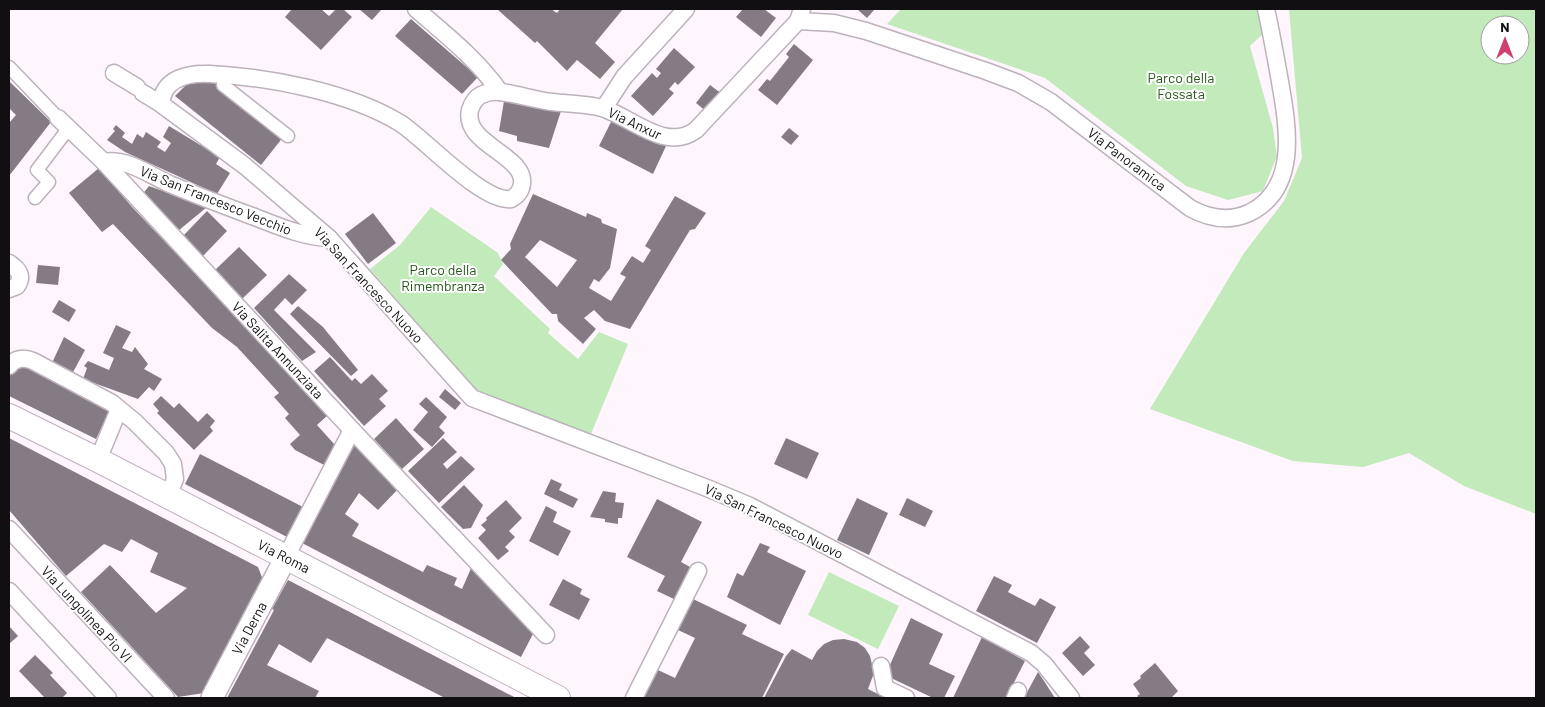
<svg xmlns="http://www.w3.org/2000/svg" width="1545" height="707" viewBox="0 0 1545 707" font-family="Barlow,sans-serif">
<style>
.green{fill:#c2eaba;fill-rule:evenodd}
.building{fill:#857b84;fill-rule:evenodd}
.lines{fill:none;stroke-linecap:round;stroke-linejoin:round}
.pedestrian-casing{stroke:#bdb2bc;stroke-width:15}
.minor-casing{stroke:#bdb2bc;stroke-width:19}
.tertiary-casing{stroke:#bdb2bc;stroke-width:24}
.secondary-casing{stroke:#bdb2bc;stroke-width:26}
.pedestrian{stroke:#fff;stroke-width:12}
.minor{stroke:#fff;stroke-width:16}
.tertiary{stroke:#fff;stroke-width:21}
.secondary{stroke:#fff;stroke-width:24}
.labels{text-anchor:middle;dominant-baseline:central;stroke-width:4;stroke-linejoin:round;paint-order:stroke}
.park-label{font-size:14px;fill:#215415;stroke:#fff}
.street-label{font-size:14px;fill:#120f12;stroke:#fff}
</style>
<rect width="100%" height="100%" fill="#fef5fd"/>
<!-- green -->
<g class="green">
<polygon points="901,9 1258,9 1263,34 1250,46 1273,128 1277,156 1263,191 1228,200 1186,186 1045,78 887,24"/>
<path d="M1289,9H1536V514L1464,486L1409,453L1363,467L1293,461L1150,409L1244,253L1284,201L1302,158ZM1490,25H1520V55H1490Z"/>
<polygon points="431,207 498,253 503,264 494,276 550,329 548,333 578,359 599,332 628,344 591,434 478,392 370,269 400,245"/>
<polygon points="829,572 899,606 878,649 808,615"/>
</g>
<!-- building -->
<g class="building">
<polygon points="292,9 321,9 329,16 336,9 343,9 352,17 321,50 285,17"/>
<polygon points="359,9 382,9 372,20"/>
<polygon points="497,9 551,9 557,13 560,9 623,9 595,43 615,62 600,79 577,60 567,71 537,41 535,43"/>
<polygon points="743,9 764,9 776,18 761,37 736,17"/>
<polygon points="857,9 875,9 867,18"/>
<polygon points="411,19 478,77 462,94 395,36"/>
<polygon points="794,44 813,60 777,105 758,90 767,79 770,81 789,57 786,54"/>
<polygon points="674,48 695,67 678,85 675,82 669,89 674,93 653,116 631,96 652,73 657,78 661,73 656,69"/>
<polygon points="9,81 51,122 9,176 9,123 16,115 9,108"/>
<polygon points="213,81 284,136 261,165 175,96 188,83"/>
<polygon points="710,85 722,94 707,112 696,103"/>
<polygon points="504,101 561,111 549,148 517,141 517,136 499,131"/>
<polygon points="613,118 666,146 653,174 599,146"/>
<polygon points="116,125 125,133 122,137 132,144 137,134 143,138 146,132 161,142 157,147 165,152 171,143 163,137 169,126 220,157 216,164 230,173 217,194 125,152 107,140 115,131 113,129"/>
<polygon points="789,128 799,136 791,145 781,137"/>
<polygon points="99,168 132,207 329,414 317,425 335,445 324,465 295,450 290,444 300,435 285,418 289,414 274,397 279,393 237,347 212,328 113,224 102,232 69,193"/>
<polygon points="149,186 207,207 178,231 142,195"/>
<path d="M533,194L586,217L587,213L601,219L602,223L617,229L610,268L599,282L594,279L589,288L611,301L626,277L620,274L632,256L643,263L651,250L645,246L675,196L706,213L695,229L690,230L630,329L605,321L594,310L584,318L596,329L583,344L558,321L557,314H552L501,260L511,249L510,244ZM540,240L577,260L557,287L525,257Z"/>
<polygon points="207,211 227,231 203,256 183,236"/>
<polygon points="373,213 396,243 368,264 345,234"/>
<polygon points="239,247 267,275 242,299 215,270"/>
<polygon points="38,265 60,267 58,285 36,283"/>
<polygon points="289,274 307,290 292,305 285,298 274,310 316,352 302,361 254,308"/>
<polygon points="59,300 76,310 69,322 52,312"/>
<polygon points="298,306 323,327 358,370 351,376 290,314"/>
<polygon points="116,325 131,332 122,348 132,352 135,347 148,364 144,369 162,379 154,391 149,387 138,399 83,379 87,368 84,366 88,361 109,370 114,358 103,353"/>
<polygon points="64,337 85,350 72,374 52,363"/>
<polygon points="330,357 352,381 355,378 361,384 372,374 388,391 379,399 386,406 364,426 314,371"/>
<polygon points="24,363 111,408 96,439 9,396 9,376 11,373"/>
<polygon points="445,389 461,403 455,410 439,397"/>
<polygon points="161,396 174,408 179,403 198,422 207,413 215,421 210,427 213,431 194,450 157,413 159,411 153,404"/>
<polygon points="426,397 447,417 439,427 445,433 432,447 413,430 428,412 419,404"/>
<polygon points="396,418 424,449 402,469 374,439"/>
<polygon points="9,438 258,567 263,580 204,693 178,697 81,592 110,565 156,613 187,588 150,572 158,553 131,539 122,552 104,544 66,576 9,510"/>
<polygon points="443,438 457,452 443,464 447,469 461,456 475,469 439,503 408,471"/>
<polygon points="786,438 819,453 807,479 774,464"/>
<polygon points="360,444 400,487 378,510 359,493 345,514 359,524 352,536 423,572 427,565 457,578 454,585 462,589 472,566 534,632 521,657 302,543 350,446"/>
<polygon points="200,454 303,507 287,537 185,484"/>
<polygon points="551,479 562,484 559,490 578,499 573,508 544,494"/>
<polygon points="464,485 483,505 471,528 463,529 441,507"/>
<polygon points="603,491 616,493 615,502 624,503 622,518 618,518 618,524 605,522 605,519 590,517"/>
<polygon points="857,498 888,513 869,555 837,540"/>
<polygon points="907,498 933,511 925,527 899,515"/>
<polygon points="657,499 702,522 681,562 692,568 676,600 657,591 665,576 627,557"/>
<polygon points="506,500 522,518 509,531 515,537 505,547 509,551 498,560 478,538 486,530 481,525 487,520 486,518"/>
<polygon points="546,506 557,512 553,522 571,531 558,556 529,541"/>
<polygon points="760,543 770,547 767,552 806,571 780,625 727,597 737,573 743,576"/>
<polygon points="994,576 1012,585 1008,592 1035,606 1040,598 1056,607 1037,643 976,611"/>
<polygon points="563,579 582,589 580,594 590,599 579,620 549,605"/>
<polygon points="288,580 516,698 445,698 327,638 311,663 279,644 267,665 319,691 315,698 227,698 274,610 272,609"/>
<polygon points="693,599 747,625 742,634 784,654 762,698 644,698 658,670 675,678 695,638 678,630"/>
<polygon points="911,618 943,634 929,664 955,676 944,698 933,698 891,678 889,667"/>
<polygon points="9,626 18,636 9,644"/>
<polygon points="1080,636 1090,647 1084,653 1095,665 1083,676 1062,653"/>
<polygon points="982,637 1025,661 1006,698 953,698"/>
<polygon points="844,639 857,642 865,648 870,656 874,673 868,689 886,698 764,698 786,656 792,649 812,660 817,651 824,644 833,640"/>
<polygon points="35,655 53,673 50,675 67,693 62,698 45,698 19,671"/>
<polygon points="1155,663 1178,691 1172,697 1173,698 1139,698 1137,696 1140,694 1133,684 1141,678 1140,676"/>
<polygon points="1038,672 1044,681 1055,698 1024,698"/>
</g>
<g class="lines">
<!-- pedestrian casing -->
<g class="pedestrian-casing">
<g id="pedestrian">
<polyline points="9,67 58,118"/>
<polyline points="223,85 288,136"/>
<polyline points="35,198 49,182 37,170 68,129"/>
</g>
</g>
<!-- minor casing -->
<g class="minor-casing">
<g id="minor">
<path d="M416,9C446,35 477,59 500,92"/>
<path d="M798,21L834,23L866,31L986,71L1018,83L1051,102L1190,208C1208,218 1229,222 1249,213C1301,188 1287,122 1279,76C1275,54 1271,31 1266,9"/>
<polyline points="114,73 137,87"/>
<polyline points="143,93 161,104 245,166 329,238 472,398 707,488 750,506 1031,653 1044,664 1071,698"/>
<path d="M161,104C163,78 188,73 210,74C269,77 349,92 400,123C425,139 483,203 511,199C517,196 521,191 522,184C526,155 462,144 470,110C472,104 475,98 481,95C487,92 493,91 500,92C517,94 535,100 552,102C567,104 592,104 605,109C633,119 667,152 696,130L798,21L802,9"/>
<polyline points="604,108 624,77 686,9"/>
<polyline points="58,118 104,162 352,430 546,635"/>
<path d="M104,162C126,157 153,177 172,185C198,196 225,206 252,216C276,225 302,237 329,238"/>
<path d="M9,263C18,269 24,275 17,286L9,289"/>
<path d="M9,366C15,358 24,357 33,361L112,403L135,422L166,453L173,464L175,479L168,496"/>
<polyline points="98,460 119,409"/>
<polyline points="9,529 166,698"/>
<polyline points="286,557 352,430"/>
<polyline points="9,591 108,698"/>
<polyline points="881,666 885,688 906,698"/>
<polyline points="634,698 698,571"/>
<polyline points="1015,698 1018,691"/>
</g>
</g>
<!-- tertiary casing -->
<g class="tertiary-casing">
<polyline id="tertiary" points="212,698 286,557"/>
</g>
<!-- secondary casing -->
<g class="secondary-casing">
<polyline id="secondary" points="9,416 98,460 558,698"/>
</g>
<!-- pedestrian -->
<use href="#pedestrian" class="pedestrian"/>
<!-- minor -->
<use href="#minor" class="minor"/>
<!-- tertiary -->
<use href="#tertiary" class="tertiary"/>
<!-- secondary -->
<use href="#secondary" class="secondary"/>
</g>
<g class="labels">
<!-- park labels -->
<g class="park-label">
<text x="1181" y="77">Parco della<tspan x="1181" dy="16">Fossata</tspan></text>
<text x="443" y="269">Parco della<tspan x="443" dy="16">Rimembranza</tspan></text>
</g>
<!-- street labels -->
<g class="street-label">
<text transform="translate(635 123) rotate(25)">Via Anxur</text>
<text transform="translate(1127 159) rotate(37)">Via Panoramica</text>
<text transform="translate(216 200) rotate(22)">Via San Francesco Vecchio</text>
<text transform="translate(369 285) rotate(47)">Via San Francesco Nuovo</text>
<text transform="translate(278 350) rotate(47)">Via Salita Annunziata</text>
<text transform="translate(774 521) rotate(26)">Via San Francesco Nuovo</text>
<text transform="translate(284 556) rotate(27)">Via Roma</text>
<text transform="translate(87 614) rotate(47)">Via Lungolinea Pio VI</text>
<text transform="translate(249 628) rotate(-62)">Via Derna</text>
</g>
</g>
<!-- border -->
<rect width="1545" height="707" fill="none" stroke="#120f12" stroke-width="20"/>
<!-- north arrow -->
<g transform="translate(1505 40)"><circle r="24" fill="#ffffff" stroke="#a09fa0"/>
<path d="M0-4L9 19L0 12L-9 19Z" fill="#cd4070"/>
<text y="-8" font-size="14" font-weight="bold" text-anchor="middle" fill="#120f12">N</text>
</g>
</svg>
